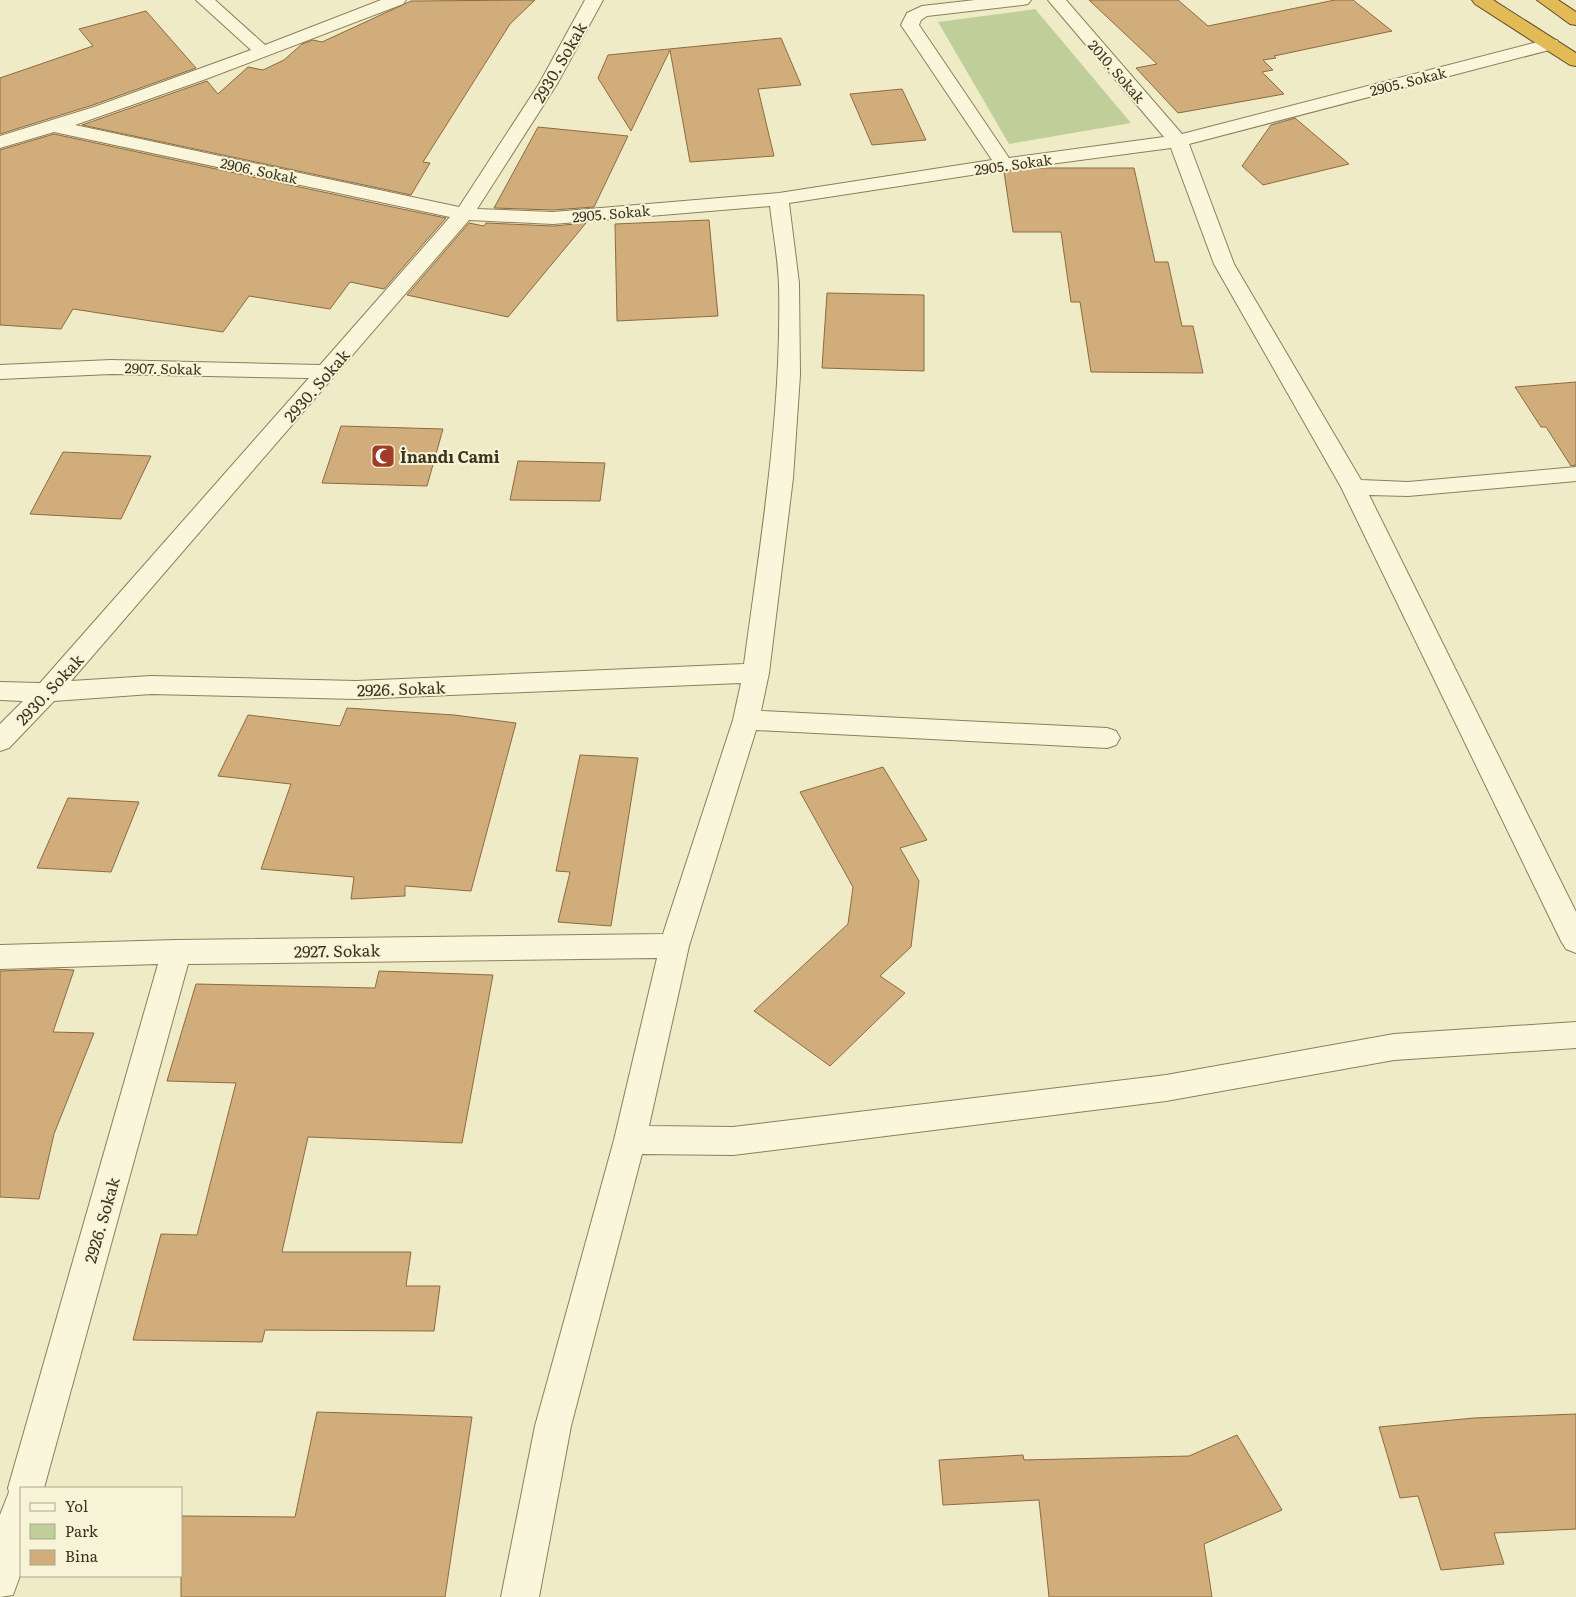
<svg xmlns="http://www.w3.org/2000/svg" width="1576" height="1597" viewBox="0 0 1576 1597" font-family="Literata,serif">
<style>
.green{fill:#c0cf9a}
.building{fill:#d0ad7b;stroke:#8d6b40}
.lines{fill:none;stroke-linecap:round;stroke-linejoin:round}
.minor-casing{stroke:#8d7e5b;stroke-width:2}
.highway-casing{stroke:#5b4b2f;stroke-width:2}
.minor{fill:#faf6db;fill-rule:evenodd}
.highway{fill:#e2bb56;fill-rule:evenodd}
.labels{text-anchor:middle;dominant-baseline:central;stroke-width:4;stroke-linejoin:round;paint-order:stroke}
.far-street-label{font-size:14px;fill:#3d331f;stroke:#f7f3d7}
.street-label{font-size:16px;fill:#3d331f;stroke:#f7f3d7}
.poi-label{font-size:16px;font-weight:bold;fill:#3d331f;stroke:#f7f3d7;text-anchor:start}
</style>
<rect width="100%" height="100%" fill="#f0ebc7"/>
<!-- green -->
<polygon class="green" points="1036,9 1036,10 1131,123 1009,144 938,22"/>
<!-- building -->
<g class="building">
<polygon points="535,0 510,24 423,162 430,163 411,195 82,125 207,81 218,94 248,67 263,70 284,60 302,44 313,40 322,42 411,1"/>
<polygon points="1089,0 1178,0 1208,26 1335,0 1353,0 1392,31 1274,56 1276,58 1263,60 1273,70 1262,72 1284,94 1178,113 1136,68 1157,64"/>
<polygon points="146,11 196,68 93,105 0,134 0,78 93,46 79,29"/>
<polygon points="781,38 801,85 758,89 774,156 690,162 670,50 631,131 598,78 608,55"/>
<polygon points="902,89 926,140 872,145 850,94"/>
<polygon points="1295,118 1349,164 1263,185 1242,166 1271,125"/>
<polygon points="538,127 628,136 594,207 553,210 494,208"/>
<polygon points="54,134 402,209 446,218 384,289 350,282 330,309 249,296 223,332 73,309 61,329 0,325 0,150"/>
<polygon points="1030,168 1134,168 1155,262 1168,262 1182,326 1193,326 1203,373 1091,372 1080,302 1071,302 1061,232 1013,232 1004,172"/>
<polygon points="709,220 718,316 617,321 615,224"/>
<polygon points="469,223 484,226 486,223 553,226 586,223 508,317 407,295"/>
<polygon points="827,293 924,295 924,371 822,368"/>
<polygon points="1576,382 1576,465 1571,466 1546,427 1541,427 1515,387"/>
<polygon points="341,426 443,429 427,486 322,483"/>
<polygon points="63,452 151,456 121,519 30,514"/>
<polygon points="518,461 605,463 600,501 510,500"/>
<polygon points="347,708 454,715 516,723 471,891 405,886 405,896 351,899 354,877 261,869 291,784 218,776 248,715 340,726"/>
<polygon points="580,755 638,758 611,926 558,922 570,872 556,871"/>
<polygon points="883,767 927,840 900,848 919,881 911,947 880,976 905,993 830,1066 754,1011 848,924 853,887 800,792"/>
<polygon points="68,798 139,802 111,872 37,868"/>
<polygon points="54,969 74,970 53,1032 94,1033 54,1134 39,1199 0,1197 0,971"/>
<polygon points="379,971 493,975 462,1143 308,1137 282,1252 411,1252 406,1286 440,1286 434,1331 265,1330 262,1342 133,1340 161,1234 197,1235 236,1083 167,1081 196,984 375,988"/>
<polygon points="317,1412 472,1417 445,1597 181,1597 181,1516 295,1517"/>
<polygon points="1576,1414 1576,1529 1494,1533 1504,1564 1441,1570 1418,1496 1400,1498 1379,1427 1474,1418"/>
<polygon points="1237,1435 1282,1510 1204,1544 1212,1597 1049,1597 1039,1500 943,1505 939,1460 1023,1455 1024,1460 1189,1456"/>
</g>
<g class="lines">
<!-- minor casing -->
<g class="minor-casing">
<path id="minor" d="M196,0H215L265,45L381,0H406L403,4L206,79L75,125L459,207L539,84L585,0H603L557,84L477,209L553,212L779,193L992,160L901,25L907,13L922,6L975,0H1031L1028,4L1022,5L927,16L921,20L919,25L1009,158L1164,137L1048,0H1066L1182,134L1545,40L1551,39L1557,40L1560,44L1557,48L1189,144L1234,264L1361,480L1408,482L1576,467V481L1408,496L1369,495L1576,912V953L1566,949L1561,941L1341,487L1214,264L1171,148L1004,170L789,203L799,283L800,375L793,478L769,673L761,711L1107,728L1116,731L1120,738L1116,745L1107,748L756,730L689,946L649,1126L733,1127L1166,1075L1394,1034L1576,1022V1048L1394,1060L1166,1101L733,1155L642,1154L571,1426L539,1597H501L535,1426L614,1140L657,958L188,964L44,1488H21V1573L13,1595L0,1597V1515L9,1492L8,1488L158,964L0,969V945L176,940L663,934L733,720L741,683L356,699L151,694L54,701L9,748L0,751V724L23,701L0,700V682L40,683L309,378L111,374L0,379V365L111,360L320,365L450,217L54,132L0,148V136L94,107L251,50ZM770,206C773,232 778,258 779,285C782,412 761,538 744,664L356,681L151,676L71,681L469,220L553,224Z"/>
</g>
<!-- highway casing -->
<g class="highway-casing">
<g id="highway">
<polygon points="1472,0 1493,0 1576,53 1576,66 1570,65 1475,4"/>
<polygon points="1537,0 1558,0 1576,12 1576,25 1570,24"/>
</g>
</g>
<!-- minor -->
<use href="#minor" class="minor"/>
<!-- highway -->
<use href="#highway" class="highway"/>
</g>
<!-- icons -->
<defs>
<g id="mosque-square" transform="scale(1.25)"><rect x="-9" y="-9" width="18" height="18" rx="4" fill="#9f3b28" stroke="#f7f3d7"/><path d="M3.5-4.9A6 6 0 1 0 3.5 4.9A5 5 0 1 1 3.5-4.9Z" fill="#fff"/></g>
</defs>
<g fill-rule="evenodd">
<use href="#mosque-square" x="383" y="456"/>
</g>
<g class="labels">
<!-- far-street labels -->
<g class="far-street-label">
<text transform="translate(1117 71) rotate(49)">2010. Sokak</text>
<text transform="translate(1408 81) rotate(-14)">2905. Sokak</text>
<text transform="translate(1013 164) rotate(-8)">2905. Sokak</text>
<text transform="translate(259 170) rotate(12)">2906. Sokak</text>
<text transform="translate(611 213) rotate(-5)">2905. Sokak</text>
<text transform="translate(163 368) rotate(1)">2907. Sokak</text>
</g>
<!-- street labels -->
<g class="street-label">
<text transform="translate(559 62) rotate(-60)">2930. Sokak</text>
<text transform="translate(316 385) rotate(-49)">2930. Sokak</text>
<text transform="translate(401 688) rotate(-2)">2926. Sokak</text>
<text transform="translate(49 689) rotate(-47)">2930. Sokak</text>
<text transform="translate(337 950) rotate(-1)">2927. Sokak</text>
<text transform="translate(101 1220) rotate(-74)">2926. Sokak</text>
</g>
<!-- poi labels -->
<g class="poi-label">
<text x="400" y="456">İnandı Cami</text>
</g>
</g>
<!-- legend -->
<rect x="20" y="1487" width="162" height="90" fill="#f7f3d7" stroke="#ada68d"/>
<rect x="30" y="1503" width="25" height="8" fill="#faf6db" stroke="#ada68d"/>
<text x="65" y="1512" font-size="15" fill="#3d331f">Yol</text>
<rect x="30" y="1524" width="25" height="15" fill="#c0cf9a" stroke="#ada68d"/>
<text x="65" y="1537" font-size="15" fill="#3d331f">Park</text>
<rect x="30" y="1550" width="25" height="15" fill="#d0ad7b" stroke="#ada68d"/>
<text x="65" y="1562" font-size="15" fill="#3d331f">Bina</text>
</svg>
